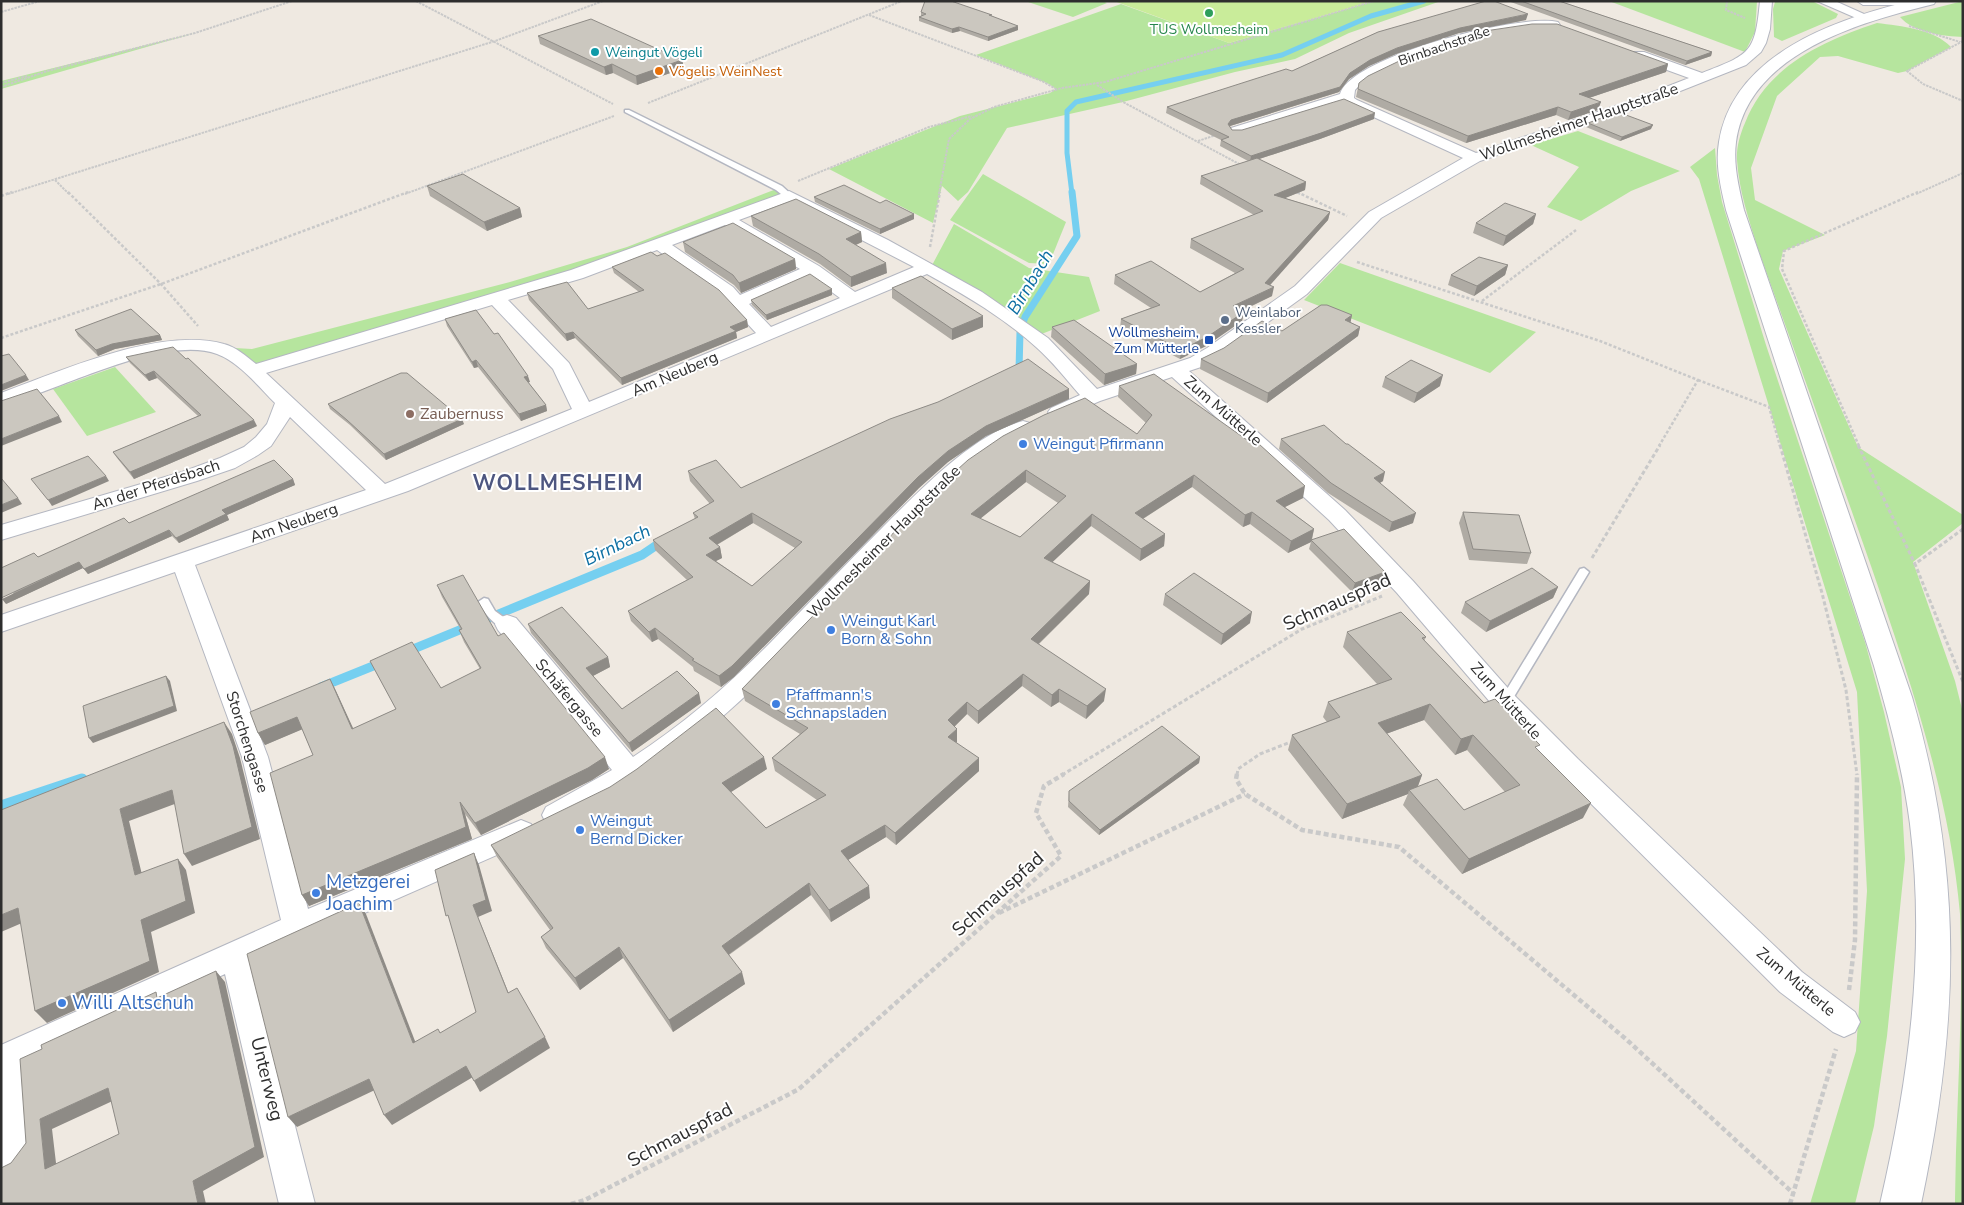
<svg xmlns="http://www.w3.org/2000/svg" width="1964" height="1205" viewBox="0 0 1964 1205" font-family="'Nunito Sans',sans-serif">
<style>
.green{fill:#b6e59e}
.pitch{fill:#c9ec9a}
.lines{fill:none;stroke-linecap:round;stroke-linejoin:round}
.stream-far3{stroke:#75cff0;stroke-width:5}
.stream-far2{stroke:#75cff0;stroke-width:7}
.stream-far1{stroke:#75cff0;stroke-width:9}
.stream{stroke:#75cff0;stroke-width:11}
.lane-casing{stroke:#b4b7c1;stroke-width:3}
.street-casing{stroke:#b4b7c1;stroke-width:2}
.secondary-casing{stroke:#b4b7c1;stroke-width:2}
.path-far3{stroke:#c9c9c9;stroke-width:2;stroke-dasharray:2.5 1;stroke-linecap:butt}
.path-far2{stroke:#c9c9c9;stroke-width:2.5;stroke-dasharray:3 2;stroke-linecap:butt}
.path-far1{stroke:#c9c9c9;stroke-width:3;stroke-dasharray:4 2.5;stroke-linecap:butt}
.path{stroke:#c9c9c9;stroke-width:4.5;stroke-dasharray:5 3;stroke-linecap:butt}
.lane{fill:#fff;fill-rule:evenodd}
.street{fill:#fff;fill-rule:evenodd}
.secondary{fill:#fff;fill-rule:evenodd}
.wall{fill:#afaba4;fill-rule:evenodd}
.shaded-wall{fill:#8e8b86}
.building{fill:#cbc7bf;stroke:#8e8b86;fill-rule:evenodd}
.leisure-dot{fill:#2e9e5b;stroke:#fff;stroke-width:2}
.culture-dot{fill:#0f9aa8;stroke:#fff;stroke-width:2}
.food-dot{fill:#e8710a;stroke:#fff;stroke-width:2}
.service-dot{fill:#5c6f8a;stroke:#fff;stroke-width:2}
.transit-dot{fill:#1a4fb4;stroke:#fff;stroke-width:2}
.education-dot{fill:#8d6e63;stroke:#fff;stroke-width:2}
.shop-dot{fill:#3f7fe0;stroke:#fff;stroke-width:2}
.labels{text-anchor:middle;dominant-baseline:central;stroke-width:4;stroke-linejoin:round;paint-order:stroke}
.far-leisure-label{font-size:14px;fill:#27864d;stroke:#fff}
.far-street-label{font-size:14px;fill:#2e2e2e;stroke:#fff}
.far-culture-label{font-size:14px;fill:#0d838f;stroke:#fff;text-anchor:start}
.far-food-label{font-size:14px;fill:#c56008;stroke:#fff;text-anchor:start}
.far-service-label{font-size:14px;fill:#4e5e75;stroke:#fff;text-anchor:start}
.far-transit-label{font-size:14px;fill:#164399;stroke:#fff;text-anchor:end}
.street-label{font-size:16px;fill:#2e2e2e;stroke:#fff}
.education-label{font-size:16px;fill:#785e54;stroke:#fff;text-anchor:start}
.shop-label{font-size:16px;fill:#366cbe;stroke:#fff;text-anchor:start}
.water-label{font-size:18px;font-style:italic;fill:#0d6fa3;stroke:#fff}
.near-street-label{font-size:19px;fill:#2e2e2e;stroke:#fff}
.near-shop-label{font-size:19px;fill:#366cbe;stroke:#fff;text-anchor:start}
.district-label{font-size:21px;font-weight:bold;letter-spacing:1px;fill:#4d5680;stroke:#fff}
</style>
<rect width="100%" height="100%" fill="#efe9e1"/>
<!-- green -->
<g class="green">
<polygon points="1025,1 1102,1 1107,3 1073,17"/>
<polygon points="1374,1 1441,1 1349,33 1295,59 1235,72 1123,102 1007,128 968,192 958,201 942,186 933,223 829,169 960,116 1050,93 1056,89 1049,84 976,55 1121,4 1229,43"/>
<polygon points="1609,1 1757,1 1755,32 1745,52"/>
<polygon points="1783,1 1812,1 1838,14 1836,18 1782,41 1774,37 1773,9 1775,2"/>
<path d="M1963,1V37C1943,36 1914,33 1900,17Z"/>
<path d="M1877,23C1901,26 1934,29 1951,47L1907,71L1898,73L1838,56L1820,57L1777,96L1751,168L1755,200L1825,235L1783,251L1779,269L1858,447L1963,515V523L1913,562L1955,681L1963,713V1204H1955V1200C1956,1105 1964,1009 1960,914C1950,796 1909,677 1871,566C1834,460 1796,355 1758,249C1749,220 1739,191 1737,160C1736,149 1740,134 1745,123C1767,66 1823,41 1877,23Z"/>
<polygon points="195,33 1,89 1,81"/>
<polygon points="1578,131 1680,171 1631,191 1581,221 1547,207 1579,167 1531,145"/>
<polygon points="1715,148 1717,175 1722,202 1766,345 1865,642 1884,712 1901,787 1905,859 1887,1036 1874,1126 1855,1204 1810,1204 1856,1051 1867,891 1857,692 1699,179 1690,167"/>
<polygon points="983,174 1066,222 1049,264 1029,263 950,220"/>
<polygon points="779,188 789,196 577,274 253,371 217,347 252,349 510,282 627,247"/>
<polygon points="954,224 1029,268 1089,277 1100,311 1039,335 930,269"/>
<polygon points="1340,263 1536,332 1490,373 1304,300"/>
<polygon points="115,367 156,412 87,436 53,389"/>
</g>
<!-- pitch -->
<polygon class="pitch" points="1114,1 1374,1 1229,43"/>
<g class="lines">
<!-- stream-far3 -->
<polyline class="stream-far3" points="1072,194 1067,153 1067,111 1076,102 1282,55 1371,16 1424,1"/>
<!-- stream-far2 -->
<polyline class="stream-far2" points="1013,372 1019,370 1020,332 1025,317 1077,236 1072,192"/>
<!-- stream-far1 -->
<g class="stream-far1">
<polyline points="406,652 642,555 664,540"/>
<polyline points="321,687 383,662"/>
</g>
<!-- stream -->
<polyline class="stream" points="1,806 82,779"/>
<!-- lane casing -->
<g class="lane-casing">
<g id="lane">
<polygon points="625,110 629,110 782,186 793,196 786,198 776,190 625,112"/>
<polygon points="1584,568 1589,572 1509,705 1501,705 1499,702 1501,699 1580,569"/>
<path d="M484,598L488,599L495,611L513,624L511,627C496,631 485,613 478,602Z"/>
</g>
</g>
<!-- street casing -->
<g class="street-casing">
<g id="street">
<path d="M1760,1H1772L1770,29L1766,43L1761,52L1746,65L1640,107L1480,161L1381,218L1307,294L1221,356L1204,366L1189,371L1345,510L1413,581L1514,695L1578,759L1802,972L1855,1012L1860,1022L1855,1032L1844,1037L1833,1032L1780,992L1496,709L1397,593L1329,520L1172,377L1100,401L1065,416L1058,418L1051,416L1048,412L1051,408L1080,395C1066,379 1052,361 1036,347C1004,318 965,295 927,274L408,491L195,565L268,757L308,909L521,820L531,824L535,832L531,840L253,962L315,1204H279L225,974L30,1064L37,1152C30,1169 18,1177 1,1184V1045L281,920L242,757L175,572L1,632V615L366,490L290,417L271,446L258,455L235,468L197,481L1,540V525L182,472L220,458L244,447L256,437L267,424L275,403C258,386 239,362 217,354C163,334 56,392 1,406V393C61,371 161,326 224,344C236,347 246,356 256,364L571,270L789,191L888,240L982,292L1048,338L1097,389L1190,358L1207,348L1295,286L1369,212L1463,158L1343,103L1236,135L1231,134L1229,131L1231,128L1340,94C1351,56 1521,13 1558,22L1560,25L1558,28L1554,29C1498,29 1449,44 1398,66C1384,72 1365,78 1355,90L1354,98L1357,100L1476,153L1630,101L1689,78L1634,58L1632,55L1634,52H1644L1702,73C1750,54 1755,54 1760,1ZM788,202L914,267L855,292L819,266L739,220ZM725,225L800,269L740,295L733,287L672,245ZM657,250L721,295L756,333L589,402L569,363L508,300L583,278ZM811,277L840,298L771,327L749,304ZM492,305L553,369L572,409L385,484L266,373Z"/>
<polygon points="1817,1 1835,1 1873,18 1867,22 1863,21"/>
<polygon points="1857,1 1910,1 1904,5 1863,5"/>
<path d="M1023,421L1030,423L1033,427L1030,431C949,474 890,546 828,612C771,674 712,732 642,778C615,796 586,816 556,826L546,823L542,815L546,807L612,770L498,630L495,624L498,618L507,615L516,618L633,757C684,724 730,684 772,641C809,603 845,565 883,527C918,492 974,433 1023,421Z"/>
</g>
</g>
<!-- secondary casing -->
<g class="secondary-casing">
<path id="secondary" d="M1911,1H1936L1934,4C1861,22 1748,53 1736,142C1733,165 1739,188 1744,210L1912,697C1964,876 1959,1023 1921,1204H1880C1909,1079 1926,952 1910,824C1903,770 1889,718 1874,666L1726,210C1721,188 1715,165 1719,142C1733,54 1836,19 1911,1Z"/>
</g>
<!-- path-far3 -->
<g class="path-far3">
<polyline points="416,1 613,104"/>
<polyline points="1727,1 1726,10 1745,18"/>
<polyline points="1,12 40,1"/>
<polyline points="869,15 1042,81 1056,89"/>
<polyline points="1909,26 1960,42"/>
<polyline points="1963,41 1907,71 1923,84 1963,101"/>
<polyline points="1,83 27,76"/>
<polyline points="1097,85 1123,102 1241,165"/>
<polyline points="1,87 47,71 195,33 292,1"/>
<polyline points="648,103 902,1"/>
<polyline points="1198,141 1216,135"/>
<polyline points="55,180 69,194"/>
<polyline points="798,181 929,127 972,116"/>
<polyline points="1296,192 1300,194"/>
<polyline points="8,194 495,41 603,1"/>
<polyline points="405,194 614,116"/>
<polyline points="939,194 949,139 970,119 994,107 1062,88 1105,82 1374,1"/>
<polyline points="1916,194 1963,173"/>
</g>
<!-- path-far2 -->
<g class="path-far2">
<polyline points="68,192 161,284 198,326"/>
<polyline points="1297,192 1347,216"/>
<polyline points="1,196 12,192"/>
<polyline points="930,247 940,192"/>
<polyline points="1357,262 1600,341 1698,380 1659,446"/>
<polyline points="1482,301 1576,230"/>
<polyline points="1,338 161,284 408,192"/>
<polyline points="1698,380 1769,407 1780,446"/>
<polyline points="1859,446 1782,269 1784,251 1918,192"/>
</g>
<!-- path-far1 -->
<g class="path-far1">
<polyline points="1780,445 1822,593 1846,690 1857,775"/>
<polyline points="1858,445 1915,564"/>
<polyline points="1963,529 1915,564 1963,682"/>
<polyline points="1592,558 1660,445"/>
<polyline points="1062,775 1302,629 1382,596"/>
<polyline points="1237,775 1238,769 1260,754 1288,743"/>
</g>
<!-- path -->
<g class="path">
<polyline points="1237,774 1236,779 1245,794 1302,830 1399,847 1627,1040 1794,1194"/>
<polyline points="999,913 1245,794"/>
<polyline points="1849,990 1855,940 1857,774"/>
<polyline points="571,1204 585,1200 799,1089 1061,856 1036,813 1044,786 1064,774"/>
<polyline points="1790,1204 1836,1049"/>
</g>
<!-- lane -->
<use href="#lane" class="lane"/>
<!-- street -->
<use href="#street" class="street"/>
<!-- secondary -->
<use href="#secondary" class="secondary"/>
</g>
<!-- wall -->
<g class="wall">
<polygon points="1508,1 1559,1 1712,52 1711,56 1685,65"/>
<polygon points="921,12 992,16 1018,30 988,41 960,31 952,33 919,21 919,17 921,16"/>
<polygon points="1526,20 1459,33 1396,54 1369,66 1349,79 1339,92 1230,126 1232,130 1242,130 1374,119 1320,139 1259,159 1306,182 1305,190 1285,198 1330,212 1328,220 1269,285 1272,296 1242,311 1244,312 1242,321 1206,346 1180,359 1120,328 1121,319 1151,308 1114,284 1115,275 1200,292 1235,273 1190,248 1191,239 1254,215 1200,184 1201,176 1248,161 1220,146 1221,140 1166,113 1167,107 1292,71 1378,32"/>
<polygon points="538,36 682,60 684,68 637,85 613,73 606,75 540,44"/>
<polygon points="1668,64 1666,72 1589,98 1598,110 1568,120 1556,115 1466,143 1356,97 1359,83"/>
<polygon points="1588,123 1651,129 1620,141 1586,127"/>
<polygon points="427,186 520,208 522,217 487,231 430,196"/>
<polygon points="814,197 880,203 914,214 914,219 880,234 815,202"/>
<polygon points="1536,214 1533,224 1503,246 1473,233 1476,223"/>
<polygon points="751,216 861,232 862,242 856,245 887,273 851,287 820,264 753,226"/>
<polygon points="683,242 795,259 796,269 741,293 734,285 685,252"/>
<polygon points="1508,265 1505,275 1474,296 1448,285 1451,275"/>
<polygon points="612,267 747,320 748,327 736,332 737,338 622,385 575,338 567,341 529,300 527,293 588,309 639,292 614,273"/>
<polygon points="892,288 983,327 952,340 892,298"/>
<polygon points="832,295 767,320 752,305 751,300"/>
<polygon points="1352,315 1350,322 1360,327 1358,336 1267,403 1200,369 1201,359 1282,331"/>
<polygon points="445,319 530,382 528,382 546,405 547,411 521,421 478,367 474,368 447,326"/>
<polygon points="1052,327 1137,364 1136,374 1104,385 1051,337"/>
<polygon points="75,330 160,335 162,340 115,349 98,356 78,336"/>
<polygon points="126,357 257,426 134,479 117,458 113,452 198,416 157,378 149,381 130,363"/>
<polygon points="1385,377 1440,386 1414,403 1382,387"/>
<path d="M1119,386L1303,498L1285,507L1314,529L1312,540L1383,580L1352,592L1309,549L1311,542L1288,553L1250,524L1243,527L1192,487L1143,519L1165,534L1164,546L1140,561L1091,526L1052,562L1090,581L1089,594L1039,644L1104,701L1086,719L1059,702L1051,707L1022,686L978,724L967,714L954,727L957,729V742L956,743L979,758V771L896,845L886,837L848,860L870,898L831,922L811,895L729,955L745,984L673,1032L623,958L580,990L546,948L541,937L550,930L497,857L491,845L767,769L730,792L766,828L817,800L775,771L772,758L800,734L745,701L742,689L937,488L1137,434L1146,423L1118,397ZM1026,482L1058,503L1020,537L980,519Z"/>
<path d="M1069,389V399L986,436L948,462L919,488L734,677L721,687L694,671L693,667L658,639L652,642L631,621L628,611L687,580L655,550L653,540L695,519L693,513L710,504L690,481L688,471L741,488ZM753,523L795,548L752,586L716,561L722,558L720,547L717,545Z"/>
<polygon points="328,404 464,424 386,460 350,425 330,409"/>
<polygon points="1281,439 1383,481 1380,483 1413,523 1389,532 1328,493 1279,449"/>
<polygon points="293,479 295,485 227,515 229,520 179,543 172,536 88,574 83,568 6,604 38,557 129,523"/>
<polygon points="1463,512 1531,553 1527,564 1469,560 1459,523"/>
<polygon points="437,585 498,636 609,769 592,780 481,835 465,814 472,839 309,906 302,895 313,755 302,729 265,745 258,733 330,679 336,691 353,729 396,709 370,661 441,688 480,669 464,642 459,630 461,630 442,597"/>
<polygon points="1558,587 1553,598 1486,632 1461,613 1465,602"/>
<polygon points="1165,594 1250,623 1221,645 1163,605"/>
<polygon points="528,624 608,657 610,667 593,676 622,709 701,703 632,752 531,633"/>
<path d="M1347,632L1426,637L1424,641L1484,703L1537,750L1583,818L1462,874L1403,805L1408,794L1342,819L1288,750L1292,735L1327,722L1323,717L1328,702L1377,684L1343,647ZM1424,720L1455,755L1467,750L1505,792L1464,810L1418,786L1422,775L1386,734Z"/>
<polygon points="1200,757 1199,763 1099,835 1068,807 1069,791"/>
</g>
<!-- shaded-wall -->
<g class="shaded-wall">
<polygon points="1528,14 1526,20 1459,33 1396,54 1369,66 1349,79 1339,92 1230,126 1227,130 1228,124 1231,120 1397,48 1460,28"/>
<polygon points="1018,26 1018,30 988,41 988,37"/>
<polygon points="959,27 960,31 952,33 952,29"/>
<polygon points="1712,52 1711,56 1685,65 1687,61"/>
<polygon points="682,60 684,68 637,85 636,76"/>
<polygon points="612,64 613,73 606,75 604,67"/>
<polygon points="1668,64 1666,72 1577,102 1579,94"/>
<polygon points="1601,102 1598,110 1568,120 1571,112"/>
<polygon points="1558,107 1556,115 1466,143 1468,136"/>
<polygon points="1375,113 1374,119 1320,139 1250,162 1251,156"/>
<polygon points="1653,125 1651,129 1620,141 1622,137"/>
<polygon points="1306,182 1305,190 1273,203 1274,195"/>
<polygon points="520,208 522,217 487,231 484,222"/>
<polygon points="1330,212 1328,220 1264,292 1265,283"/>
<polygon points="914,214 914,219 880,234 880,229"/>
<polygon points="1536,214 1533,224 1503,246 1506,236"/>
<polygon points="861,232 862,242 846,249 846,239"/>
<polygon points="795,259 796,269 741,293 739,283"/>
<polygon points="886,263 887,273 851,287 851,277"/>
<polygon points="1508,265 1505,275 1474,296 1477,286"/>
<polygon points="1274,287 1272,296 1232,315 1233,306"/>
<polygon points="832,289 832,295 767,320 766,315"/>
<polygon points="1244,312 1242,321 1206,346 1180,359 1181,350"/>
<polygon points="1352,315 1350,325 1345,320"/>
<polygon points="983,316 983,327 952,340 952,329"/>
<polygon points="747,320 748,327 736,332 737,338 622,385 621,378 730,327"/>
<polygon points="1360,327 1358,336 1267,403 1268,393"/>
<polygon points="573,332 575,338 567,341 565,334"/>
<polygon points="160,335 162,340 115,349 98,356 96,350 112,344"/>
<polygon points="476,360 478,367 474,368 472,362"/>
<polygon points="1137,364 1136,374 1104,385 1105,374"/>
<polygon points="154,371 157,378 149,381 145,375"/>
<polygon points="26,375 29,380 1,391 1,385"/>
<polygon points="1443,375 1440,386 1414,403 1417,393"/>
<polygon points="528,376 530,382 526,383 524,377"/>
<polygon points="1069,389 1069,399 986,436 948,462 919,488 734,677 721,687 719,676 918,477 948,451 986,426"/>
<polygon points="546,405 547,411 521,421 519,414"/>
<polygon points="59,416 62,422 1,446 1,439"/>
<polygon points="462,419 464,424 386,460 384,454"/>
<polygon points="254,420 257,426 134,479 130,472"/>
<polygon points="1026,470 1026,482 971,526 971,514"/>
<polygon points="1385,472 1383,481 1371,488 1374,478"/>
<polygon points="1194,475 1192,487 1133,525 1135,513"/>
<polygon points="106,476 109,481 52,506 48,500"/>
<polygon points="293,479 295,485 227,515 229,520 179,543 176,538 222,510"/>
<polygon points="1305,486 1303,498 1273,513 1276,501"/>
<polygon points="18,498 22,504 1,513 1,505"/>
<polygon points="1252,512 1250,524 1243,527 1245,515"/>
<polygon points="752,513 753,523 711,548 709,538"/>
<polygon points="1416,513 1413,523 1389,532 1392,522"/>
<polygon points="1092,514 1091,526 1043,571 1044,558"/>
<polygon points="1314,529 1311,542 1288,553 1291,541"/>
<polygon points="169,530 172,536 88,574 84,569"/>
<polygon points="1165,534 1164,546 1140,561 1141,549"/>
<polygon points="720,547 722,558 708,565 706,555"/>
<polygon points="79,562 83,568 6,604 2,599"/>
<polygon points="1385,572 1383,580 1352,592 1355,583"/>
<polygon points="1090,581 1089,594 1031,651 1031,639"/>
<polygon points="1558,587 1553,598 1486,632 1490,621"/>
<polygon points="1252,612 1250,623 1221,645 1223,634"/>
<polygon points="655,628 658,639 652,642 649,632"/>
<polygon points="608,657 610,667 589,678 586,668"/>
<polygon points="1023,674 1022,686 978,724 978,711"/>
<polygon points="166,676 170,681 177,711 93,743 89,738"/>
<polygon points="330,679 336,691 359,741 352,729"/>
<polygon points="1059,689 1059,702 1051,707 1052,695"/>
<polygon points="1106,689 1104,701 1086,719 1087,706"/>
<polygon points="699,693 701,703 632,752 629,743"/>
<polygon points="967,702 967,714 949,732 948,720"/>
<polygon points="1430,704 1424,720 1372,739 1378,723"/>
<polygon points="297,717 303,729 265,745 258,733"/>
<polygon points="224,722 232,734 240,758 260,839 192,866 184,854"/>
<polygon points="957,729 957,742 948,749 948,737"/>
<polygon points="1473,735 1467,750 1455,755 1461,739"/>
<polygon points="605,757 609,769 592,780 481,835 475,823"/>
<polygon points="764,757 767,769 725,796 722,783"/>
<polygon points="1200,757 1199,763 1099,835 1100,830"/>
<polygon points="979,758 979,771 896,845 895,833"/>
<polygon points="1422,775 1416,791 1409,790 1408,794 1342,819 1347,804"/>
<polygon points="172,790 180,802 129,821 145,887 135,875 120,809"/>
<polygon points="460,802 465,814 472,839 309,906 302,895"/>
<polygon points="1591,803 1583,818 1462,874 1469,859"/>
<polygon points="885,825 886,837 843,863 841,851"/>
<polygon points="474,853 479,865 492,911 478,917 513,1004 508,993 473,905"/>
<polygon points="178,859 186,870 195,913 151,932 159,972 47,1023 35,1011 141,920"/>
<polygon points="809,883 811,895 725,957 722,946"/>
<polygon points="869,886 870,898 831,922 829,910"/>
<polygon points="359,903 366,914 420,1054 413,1043"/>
<polygon points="18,908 29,920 1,932 1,915"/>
<polygon points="619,947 623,958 580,990 575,978"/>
<polygon points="216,971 225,982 264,1157 203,1191 206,1204 198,1204 193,1181"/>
<polygon points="742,972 745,984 673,1032 669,1020"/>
<polygon points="545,1037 550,1048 480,1092 474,1081"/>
<polygon points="466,1066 473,1077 392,1125 384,1115"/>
<polygon points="369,1079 377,1089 297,1127 288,1117"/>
<polygon points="108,1088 119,1098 52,1129 58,1180 45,1169 40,1119"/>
</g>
<!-- building -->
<g class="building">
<polygon points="925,1 951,1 992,15 989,15 1018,26 988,37 959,27 952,29 919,17 926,14 921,12"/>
<polygon points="1486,1 1494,1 1528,14 1460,28 1397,48 1370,60 1350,73 1340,87 1231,120 1228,124 1232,130 1242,130 1344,99 1375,113 1321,133 1251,156 1221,140 1229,137 1167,107 1286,69 1292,71 1378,32"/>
<polygon points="1521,1 1559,1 1712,52 1687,61"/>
<polygon points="591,19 682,60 636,76 612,64 604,67 538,36"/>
<polygon points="1532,24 1557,24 1668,64 1579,94 1601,102 1571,112 1558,107 1468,136 1358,89 1359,83 1368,76 1420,51 1485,31"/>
<polygon points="1618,112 1653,125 1622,137 1588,123"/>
<polygon points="1257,158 1306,182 1274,195 1330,212 1265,283 1274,287 1233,306 1244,312 1207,337 1181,350 1121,319 1160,305 1115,275 1151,261 1200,292 1244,269 1191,239 1263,211 1201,176"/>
<polygon points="463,174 520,208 484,222 427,186"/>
<polygon points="844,185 880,203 886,200 914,214 880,229 814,197"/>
<polygon points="796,199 861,232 846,239 886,263 851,277 819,254 751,216"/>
<polygon points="1505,203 1536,214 1506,236 1476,223"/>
<polygon points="733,223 795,259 739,283 733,275 683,242"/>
<polygon points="651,252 657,256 665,253 719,290 747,320 730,327 736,331 621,378 573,332 565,334 527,293 567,282 588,309 644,290 612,267"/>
<polygon points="1479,257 1508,265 1477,286 1451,275"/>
<polygon points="810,274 832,289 766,315 751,300"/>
<polygon points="921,276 983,316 952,329 892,288"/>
<polygon points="1321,305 1327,305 1352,315 1345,320 1360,327 1268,393 1201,359 1224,348 1262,321 1282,331"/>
<polygon points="131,309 160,335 112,344 96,350 75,330"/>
<polygon points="476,310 494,334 498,333 528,376 524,377 546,405 519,414 476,360 472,362 445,319"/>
<polygon points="1074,320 1137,364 1105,374 1052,327"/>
<polygon points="173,347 186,359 188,358 254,420 130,472 113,452 201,415 154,371 145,375 126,357"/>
<polygon points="9,354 26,375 1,385 1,356"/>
<path d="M1028,359L1069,389L986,426L948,451L918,477L732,666L719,676L692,660L694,659L655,628L649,632L628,611L693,577L653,540L698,517L693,513L714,501L688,471L716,460L741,488L890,419L938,402ZM752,513L802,542L752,586L706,555L720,547L709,538Z"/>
<polygon points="1411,360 1443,375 1417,393 1385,377"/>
<polygon points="401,373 407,373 462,419 384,454 347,420 328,404"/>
<path d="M1154,374L1254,445L1259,444L1305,486L1276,501L1314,529L1291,541L1252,512L1245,515L1194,475L1135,513L1165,534L1141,549L1092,514L1044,558L1090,581L1031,639L1106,689L1087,706L1059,689L1052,695L1023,674L978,711L967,702L948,720L957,729L948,737L979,758L895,833L885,825L841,851L869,886L829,910L809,883L722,946L742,972L669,1020L619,947L575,978L541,937L553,928L491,845L610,787L637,769L716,708L764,757L722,783L766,828L826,795L772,758L808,728L742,689L937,488L968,460L1003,436L1044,415L1085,398L1137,434L1152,415L1119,386ZM1026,470L1066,496L1020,537L971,514Z"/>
<polygon points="37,389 59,416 1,439 1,401"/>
<polygon points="1324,425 1346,444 1348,444 1385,472 1374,478 1416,513 1392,522 1331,483 1281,439"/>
<polygon points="88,456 106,476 48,500 31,479"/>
<polygon points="274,460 293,479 222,510 226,514 176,538 169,530 84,569 79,562 1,598 1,568 34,553 38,557 124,518 129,523"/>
<polygon points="1,478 18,498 1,505"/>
<polygon points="1463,512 1519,515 1531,553 1473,549"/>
<polygon points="1344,529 1385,572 1355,583 1311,540"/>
<polygon points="1532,568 1558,587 1490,621 1465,602"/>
<polygon points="1194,573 1252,612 1223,634 1165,594"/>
<polygon points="463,575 498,636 504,633 605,757 588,768 475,823 460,802 466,827 302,895 270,773 313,755 297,717 258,733 250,712 330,679 352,729 396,709 370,661 412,642 441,688 481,668 459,630 462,629 437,585"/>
<polygon points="562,607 608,657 586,668 622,709 677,671 699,693 629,743 528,624"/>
<polygon points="1401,612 1426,637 1422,638 1484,703 1495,699 1540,745 1535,747 1591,803 1469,859 1409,790 1437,779 1464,810 1520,785 1473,735 1461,739 1430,704 1378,723 1422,775 1347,804 1292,735 1340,717 1328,702 1392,679 1347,632"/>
<polygon points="166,676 174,706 89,738 83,706"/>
<polygon points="224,722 233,746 252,827 184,854 172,790 120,809 135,875 178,859 186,901 141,920 150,961 35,1011 18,908 1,915 1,810"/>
<polygon points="1162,726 1200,757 1100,830 1069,801 1069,791"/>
<polygon points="474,853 486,900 473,905 508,993 517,988 545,1037 474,1081 466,1066 384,1115 369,1079 288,1117 247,954 359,903 413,1043 438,1029 440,1033 476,1012 448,915 446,916 435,870"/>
<path d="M216,971L255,1147L193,1181L198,1204H1V1168L11,1163L26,1143L20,1059L42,1049L41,1045L156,992L157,998ZM108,1088L119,1134L45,1169L40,1119Z"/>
</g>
<!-- markers -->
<circle class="leisure-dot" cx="1209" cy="13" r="5"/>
<circle class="culture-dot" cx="595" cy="52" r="5"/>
<circle class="food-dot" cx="659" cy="71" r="5"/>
<circle class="service-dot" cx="1225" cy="320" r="5"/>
<rect class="transit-dot" x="1204" y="335" width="10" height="10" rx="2.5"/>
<circle class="education-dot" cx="410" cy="414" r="5"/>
<g class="shop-dot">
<circle cx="1023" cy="444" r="5"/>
<circle cx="831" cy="630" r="5"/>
<circle cx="776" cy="704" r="5"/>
<circle cx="580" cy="830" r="5"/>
<circle cx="316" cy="893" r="5"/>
<circle cx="62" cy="1003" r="5"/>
</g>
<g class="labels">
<!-- far-leisure labels -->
<g class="far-leisure-label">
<text x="1209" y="29">TUS Wollmesheim</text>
</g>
<!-- far-street labels -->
<g class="far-street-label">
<text transform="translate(1444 46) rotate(-19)">Birnbachstraße</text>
</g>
<!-- far-culture labels -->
<g class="far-culture-label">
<text x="605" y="52">Weingut Vögeli</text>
</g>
<!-- far-food labels -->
<g class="far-food-label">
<text x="669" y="71">Vögelis WeinNest</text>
</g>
<!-- far-service labels -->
<g class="far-service-label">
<text x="1235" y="312">Weinlabor<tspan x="1235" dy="16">Kessler</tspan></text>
</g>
<!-- far-transit labels -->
<g class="far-transit-label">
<text x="1199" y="332">Wollmesheim,<tspan x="1199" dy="16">Zum Mütterle</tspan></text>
</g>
<!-- street labels -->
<g class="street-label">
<text transform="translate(1579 122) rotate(-19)">Wollmesheimer Hauptstraße</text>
<text transform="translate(675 374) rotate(-23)">Am Neuberg</text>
<text transform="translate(1223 411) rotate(41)">Zum Mütterle</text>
<text transform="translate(156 485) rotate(-18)">An der Pferdsbach</text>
<text transform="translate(294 523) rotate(-19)">Am Neuberg</text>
<text transform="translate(884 542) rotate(-45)">Wollmesheimer Hauptstraße</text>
<text transform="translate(569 698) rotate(50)">Schäfergasse</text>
<text transform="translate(1506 701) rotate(48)">Zum Mütterle</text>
<text transform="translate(247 742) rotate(72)">Storchengasse</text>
<text transform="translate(1796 982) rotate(40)">Zum Mütterle</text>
</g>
<!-- education labels -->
<g class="education-label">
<text x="420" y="414">Zaubernuss</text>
</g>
<!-- shop labels -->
<g class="shop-label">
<text x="1033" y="444">Weingut Pfirmann</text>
<text x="841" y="621">Weingut Karl<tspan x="841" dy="18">Born &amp; Sohn</tspan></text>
<text x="786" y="695">Pfaffmann's<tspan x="786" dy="18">Schnapsladen</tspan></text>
<text x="590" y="821">Weingut<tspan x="590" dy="18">Bernd Dicker</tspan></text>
</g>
<!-- water labels -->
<g class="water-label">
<text transform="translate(1030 282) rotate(-59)">Birnbach</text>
<text transform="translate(617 545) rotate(-26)">Birnbach</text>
</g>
<!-- near-street labels -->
<g class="near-street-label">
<text transform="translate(1337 602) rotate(-24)">Schmauspfad</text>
<text transform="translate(998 894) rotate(-42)">Schmauspfad</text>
<text transform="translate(267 1079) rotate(76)">Unterweg</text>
<text transform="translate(680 1135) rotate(-28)">Schmauspfad</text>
</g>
<!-- near-shop labels -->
<g class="near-shop-label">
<text x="326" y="882">Metzgerei<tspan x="326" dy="22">Joachim</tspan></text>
<text x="72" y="1003">Willi Altschuh</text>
</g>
<!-- district labels -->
<g class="district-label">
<text x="558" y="483">WOLLMESHEIM</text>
</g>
</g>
<!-- border -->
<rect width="1964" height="1205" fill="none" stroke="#2e2e2e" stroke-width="5"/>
</svg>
